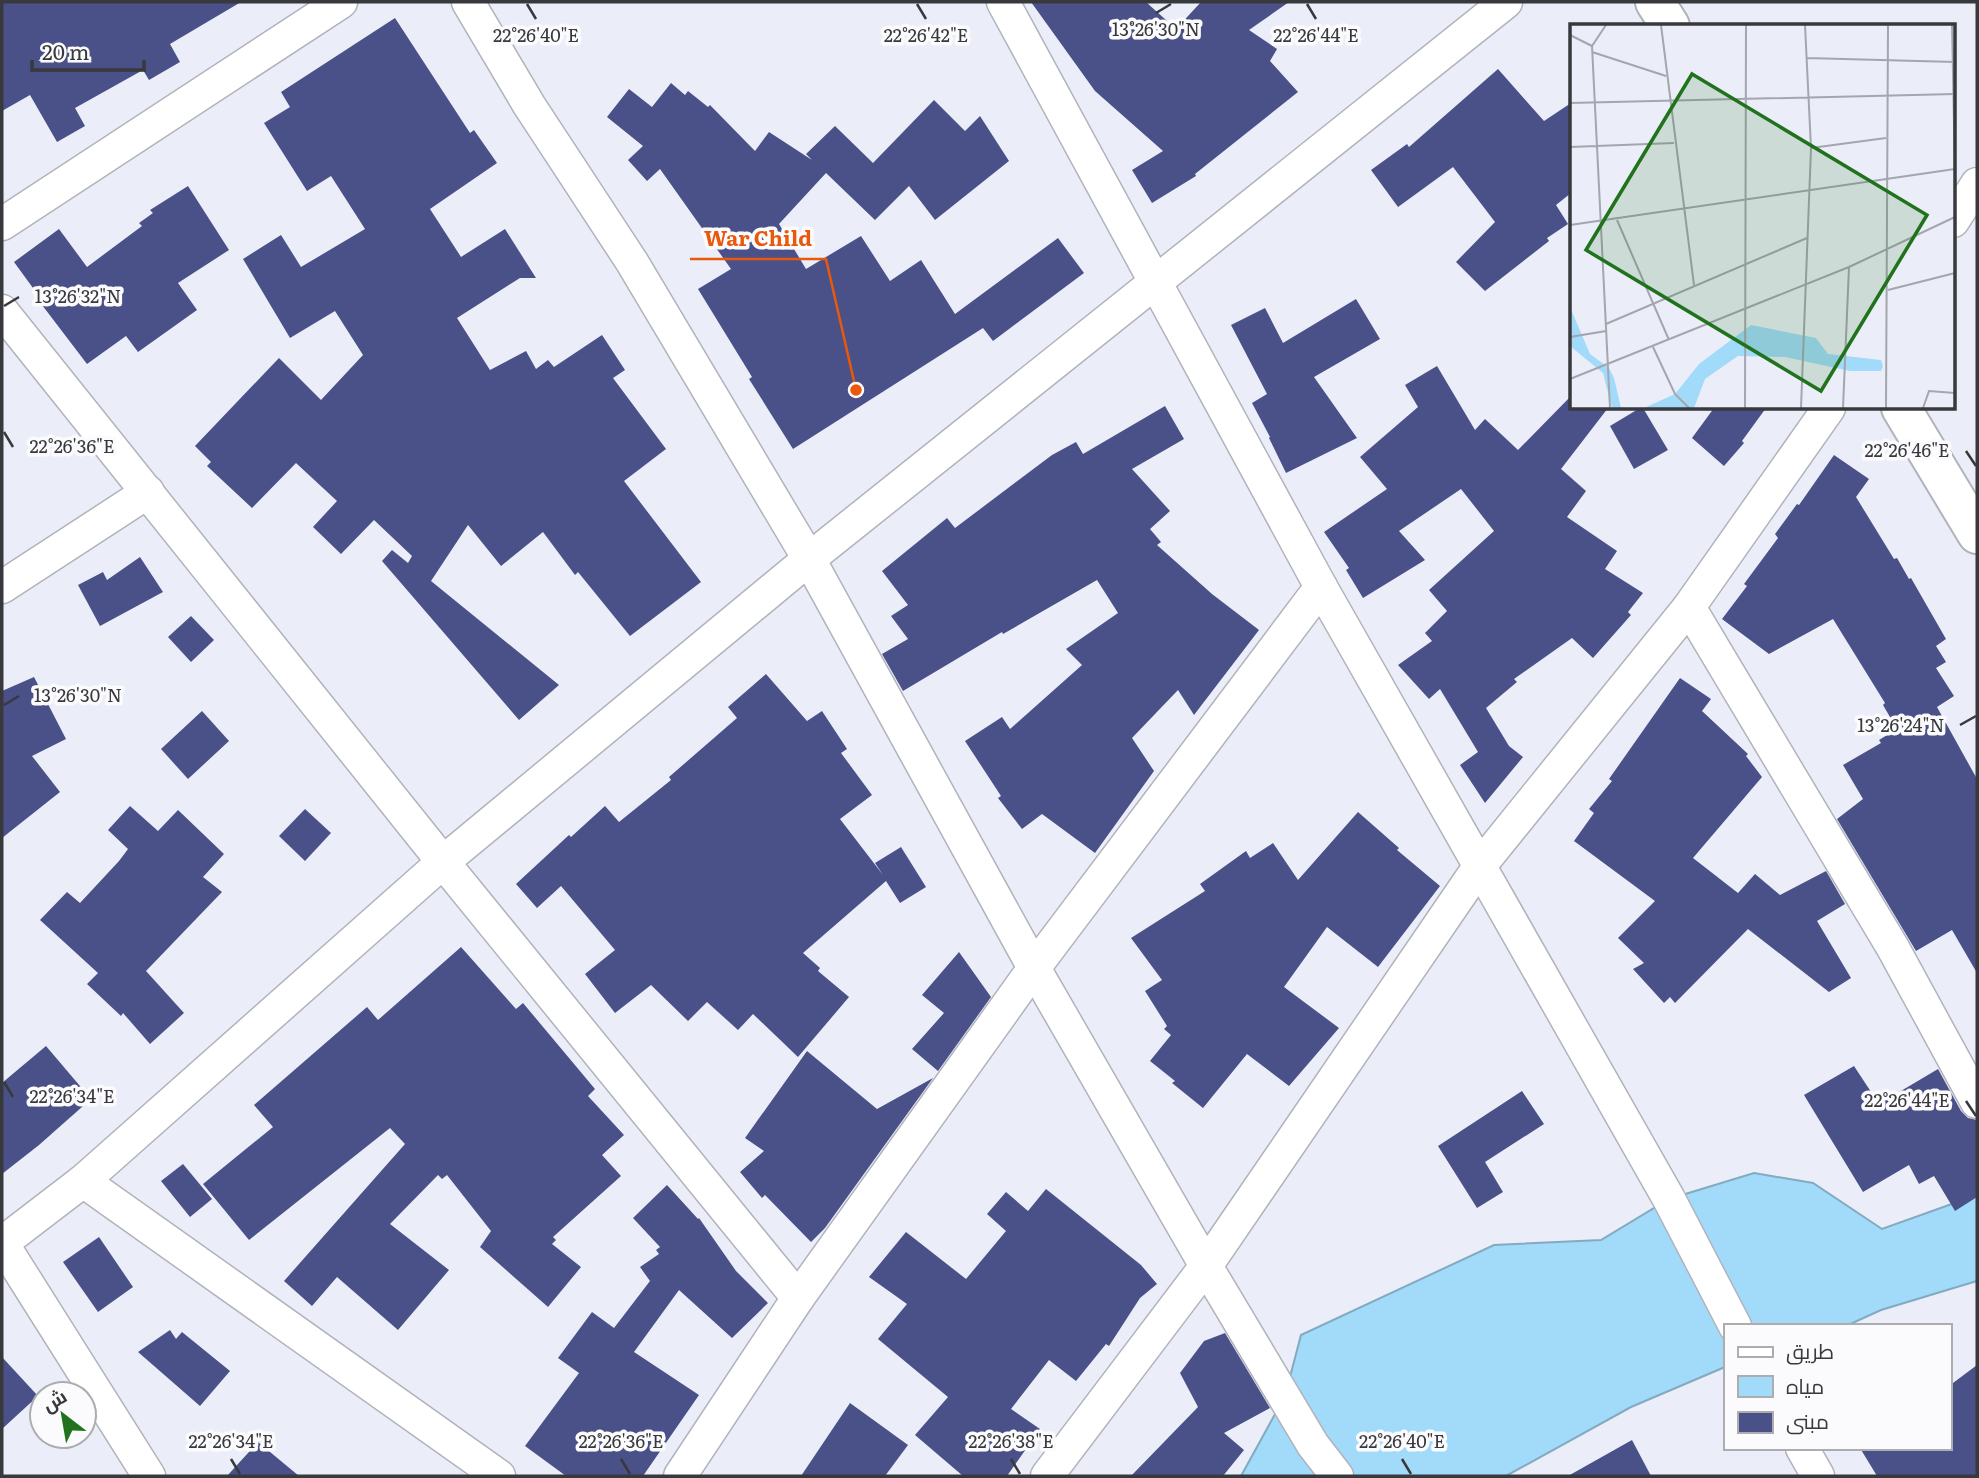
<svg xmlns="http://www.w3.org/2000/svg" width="1979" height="1478" viewBox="0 0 1979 1478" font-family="Literata,Cairo,serif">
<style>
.water{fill:#a2daf9;stroke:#82aac1;stroke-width:2}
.building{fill:#4a5188}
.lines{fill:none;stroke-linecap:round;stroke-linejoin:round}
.minor-casing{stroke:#b1b3bc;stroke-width:35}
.tertiary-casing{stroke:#b1b3bc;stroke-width:42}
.minor{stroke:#fff;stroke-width:32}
.tertiary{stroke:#fff;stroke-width:38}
.ticks{fill:none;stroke:#38393d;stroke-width:2.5}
.inset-road{fill:none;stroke:#a3a6ad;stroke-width:2}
.view{fill:#20731c;fill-opacity:0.15;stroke:#20731c;stroke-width:3.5}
.inset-edge{fill:none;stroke:#38393d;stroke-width:3.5}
.ticks-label{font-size:18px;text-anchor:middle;fill:#38393d;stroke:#fbfbfd;stroke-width:7;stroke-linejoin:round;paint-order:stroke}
.leader{fill:none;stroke:#e8590c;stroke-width:2.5}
.callout-dot{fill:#e8590c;stroke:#fbfbfd;stroke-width:2.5}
.callout-label{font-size:21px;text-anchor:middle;font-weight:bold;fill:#e8590c;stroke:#fbfbfd;stroke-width:7;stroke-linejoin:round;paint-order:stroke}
</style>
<rect width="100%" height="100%" fill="#ebeef8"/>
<!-- water -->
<polygon class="water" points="1754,1173 1813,1183 1882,1229 1977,1195 1977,1281 1881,1310 1846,1326 1725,1326 1725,1367 1631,1407 1506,1476 1241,1476 1285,1396 1301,1335 1494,1245 1601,1240 1669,1199"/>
<!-- building -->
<g class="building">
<polygon points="2,2 241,2 170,44 180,62 149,80 143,70 75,108 85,126 57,142 30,95 2,111"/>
<polygon points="1031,2 1146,2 1176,29 1201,2 1289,2 1249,30 1277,49 1270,61 1298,92 1195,174 1196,176 1152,203 1132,170 1163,151 1095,91"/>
<polygon points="395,18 470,133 474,130 497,163 430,209 461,257 505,229 536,278 520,278 457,318 490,370 526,351 536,369 548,360 554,367 602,335 625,370 613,378 666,449 624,481 701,582 630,636 578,572 575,575 543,532 501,566 468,525 431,581 559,685 519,720 382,561 392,550 408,563 412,556 374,520 341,554 313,527 337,501 296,463 252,508 207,466 211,462 195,446 279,358 321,400 363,355 335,311 290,338 243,259 281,235 301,267 365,229 331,176 307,191 264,123 290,107 281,92"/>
<polygon points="1498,69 1544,121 1571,103 1571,193 1556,205 1568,224 1547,238 1549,241 1485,291 1456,262 1495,222 1453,167 1398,207 1371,170 1407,144 1409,147"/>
<polygon points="671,83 685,95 688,91 708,107 710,105 755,151 769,132 812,160 806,154 835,126 873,163 934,100 965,131 980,116 1009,161 935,220 909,186 875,220 826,173 779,224 806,269 861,236 890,281 921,260 955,314 1058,238 1084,273 993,341 983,328 793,449 749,379 752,377 698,289 731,269 660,169 647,181 628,160 643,146 607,117 629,89 652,107"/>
<polygon points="188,186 229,250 178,283 197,310 138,352 126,336 87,364 39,301 41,299 14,262 59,229 87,267 142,226 139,223 153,213 150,210"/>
<polygon points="1356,299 1380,339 1314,377 1357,438 1286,473 1269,438 1270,437 1252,403 1267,394 1231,325 1265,308 1283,343"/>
<polygon points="1437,366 1475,430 1485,419 1518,450 1571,396 1571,408 1608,408 1561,469 1586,491 1567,517 1617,551 1605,569 1643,593 1628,612 1631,615 1593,658 1572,638 1514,679 1517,682 1486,708 1509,746 1523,757 1485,803 1460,765 1478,752 1440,689 1429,699 1398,665 1432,641 1425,633 1447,611 1429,590 1494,531 1461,489 1399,531 1425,560 1363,598 1346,570 1349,568 1324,532 1387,489 1360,457 1418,407 1405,385"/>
<polygon points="1165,406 1184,439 1132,469 1170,511 1150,529 1161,542 1157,545 1212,594 1259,630 1194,715 1178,690 1132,738 1154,771 1095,853 1042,814 1022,829 998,798 1001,796 965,741 1002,717 1010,729 1082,665 1066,649 1118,613 1097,580 1003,634 1002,632 903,691 882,654 908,639 891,616 908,605 882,571 947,518 955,528 1052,455 1076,442 1083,454"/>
<polygon points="1640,408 1643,408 1668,450 1634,469 1610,426"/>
<polygon points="1714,408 1766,408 1742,441 1744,443 1724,466 1692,438"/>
<polygon points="1834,455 1869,479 1856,497 1894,559 1897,558 1909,579 1911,578 1946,639 1936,646 1946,662 1936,668 1954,696 1937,707 1977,779 1977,973 1952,930 1916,951 1837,819 1863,799 1843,765 1881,743 1879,740 1897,729 1883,705 1885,703 1833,619 1769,654 1722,619 1747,586 1744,584 1778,538 1775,534 1797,504 1799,505"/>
<polygon points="140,557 163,592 100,626 78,585 103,572 107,580"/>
<polygon points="191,616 214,640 191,662 168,637"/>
<polygon points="766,674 807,721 822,711 847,749 841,753 872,795 840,819 883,875 875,863 901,847 926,887 900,903 886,881 803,953 820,968 818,971 849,997 798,1057 753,1014 738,1030 707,1002 688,1021 651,985 615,1013 585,974 615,950 561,886 537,908 516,884 569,835 571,837 605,806 619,822 671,780 669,777 737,718 728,707"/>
<polygon points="34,677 66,739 32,756 60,792 2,838 2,691"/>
<polygon points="1680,678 1711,699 1702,711 1748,754 1746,756 1762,777 1693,858 1738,893 1755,874 1780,895 1826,871 1845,904 1817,921 1851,978 1829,992 1748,929 1675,1003 1670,997 1664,1003 1633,969 1644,963 1618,938 1655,901 1574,841 1594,813 1589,809 1612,781 1609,779"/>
<polygon points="202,711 229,741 188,779 161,749"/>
<polygon points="130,806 158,831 178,810 224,854 203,877 222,892 146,971 184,1013 150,1044 123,1013 121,1016 87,984 98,973 40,920 67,892 80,903 119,861 128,849 108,830"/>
<polygon points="305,809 331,833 305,861 279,836"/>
<polygon points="1358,812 1399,848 1397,850 1440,886 1378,967 1327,927 1284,987 1339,1028 1289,1086 1247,1054 1203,1108 1172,1083 1175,1081 1150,1061 1171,1035 1164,1029 1167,1026 1145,991 1162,980 1131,938 1205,891 1200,884 1246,851 1250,858 1273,843 1298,880"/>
<polygon points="461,947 516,1009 523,1003 595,1089 588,1096 624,1135 602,1155 621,1176 553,1237 556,1240 552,1244 581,1267 548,1307 480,1247 491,1231 447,1175 442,1179 438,1175 390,1224 449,1270 398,1330 337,1277 312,1306 284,1281 405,1144 390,1128 249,1240 203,1184 273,1127 254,1105 367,1007 378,1020"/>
<polygon points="959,952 991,997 938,1071 912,1049 944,1013 922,995"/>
<polygon points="46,1046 91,1099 39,1145 2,1174 2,1083"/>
<polygon points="807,1051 877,1109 933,1078 825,1228 811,1242 765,1195 762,1198 740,1172 764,1151 745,1138"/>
<polygon points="1854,1066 1879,1104 1938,1069 1961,1111 1968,1118 1977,1120 1977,1197 1955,1211 1934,1176 1919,1184 1909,1165 1863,1192 1804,1095"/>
<polygon points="1522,1091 1544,1124 1485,1162 1503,1192 1477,1208 1438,1146"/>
<polygon points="183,1164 212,1199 190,1217 161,1181"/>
<polygon points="667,1185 698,1219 699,1218 736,1271 768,1303 732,1338 679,1290 634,1352 699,1395 643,1476 566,1476 525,1446 579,1373 558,1358 592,1312 614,1328 650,1281 640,1267 659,1254 656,1250 660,1247 633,1218"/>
<polygon points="1046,1189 1141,1265 1157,1284 1140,1298 1109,1346 1106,1344 1076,1381 1049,1360 1011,1409 1040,1429 1007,1476 963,1476 915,1435 948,1397 878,1339 907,1304 869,1277 906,1232 966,1279 1006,1231 987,1214 1006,1192 1028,1211"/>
<polygon points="99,1237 133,1287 98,1312 63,1262"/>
<polygon points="170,1330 176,1339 182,1332 230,1371 200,1406 138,1352"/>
<polygon points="1225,1333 1270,1408 1224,1433 1244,1450 1223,1476 1131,1476 1198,1407 1180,1373 1204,1341"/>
<polygon points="2,1357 38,1396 2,1429"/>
<polygon points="1977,1365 1977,1476 1877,1476 1860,1448 1949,1448 1949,1386"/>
<polygon points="850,1403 908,1445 885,1476 801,1476"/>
<polygon points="1632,1440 1651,1476 1568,1476"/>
<polygon points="258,1442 299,1476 227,1476"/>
</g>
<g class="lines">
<!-- minor casing -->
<g class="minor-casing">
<g id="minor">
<polyline points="468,2 529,105 632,262 809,559 1034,968 1206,1266 1313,1445 1337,1476"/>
<polyline points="1003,2 1321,587 1669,1199 1735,1326"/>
<polyline points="1953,221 1977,184"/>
<polyline points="2,224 341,2"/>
<polyline points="2,311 443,862 798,1298"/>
<polyline points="2,587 148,492"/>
<polyline points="1689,607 1893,948 1977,1102"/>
<polyline points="83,1181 499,1476"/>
<polyline points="2,1243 83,1181 443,862 809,559 1506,2"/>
<polyline points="2,1243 149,1476"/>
<polyline points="1802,1448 1818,1476"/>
<polyline points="680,1476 798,1298 1034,968 1321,587"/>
<polyline points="1047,1476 1206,1266 1479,867 1689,607 1829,408"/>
</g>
</g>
<!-- tertiary casing -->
<g class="tertiary-casing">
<g id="tertiary">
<polyline points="1655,2 1670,26"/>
<polyline points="1901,408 1977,534"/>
</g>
</g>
<!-- minor -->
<use href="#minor" class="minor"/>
<!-- tertiary -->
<use href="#tertiary" class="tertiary"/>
</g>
<!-- ticks -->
<path class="ticks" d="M527,4L536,19M917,4L926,19M1307,4L1316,19M1156,13L1171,4M4,306L19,297M4,432L13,447M1966,451L1976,466M4,705L19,696M1960,725L1976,716M4,1082L13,1097M1966,1101L1976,1116M231,1459L240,1474M621,1459L630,1474M1011,1459L1020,1474M1402,1459L1411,1474"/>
<!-- overview -->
<g transform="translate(1570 24)">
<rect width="385" height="385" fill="#ebeef8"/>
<path d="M0,283L20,330L39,344L44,354L51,384H42L33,349L0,322ZM181,301L246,314L258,330L311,336L313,342L311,347H280L215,333L168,332L135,355L124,384H74L105,370L129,340Z" fill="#a2daf9"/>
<path class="inset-road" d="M91,1L124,261M382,1L385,150M0,11L22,22M22,22L40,384M22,22L36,1M22,28L96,52M236,34L385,38M0,79L385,70M0,123L104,119M241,124L316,114M47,196L99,316M0,201L385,145M318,266L385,249M36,300L237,214M0,313L36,307M83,323L105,370L119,384M0,355L279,243L385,193M175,384L176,1M231,384L241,124L235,1M273,384L279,243M316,384L318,1M353,384L359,367L385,369"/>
<path class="view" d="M122,50L357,191L251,367L16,226Z"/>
<rect width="385" height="385" class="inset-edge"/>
</g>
<g class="ticks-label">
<text x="1156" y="36">13°26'30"N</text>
<text x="536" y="42">22°26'40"E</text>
<text x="926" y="42">22°26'42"E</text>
<text x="1316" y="42">22°26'44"E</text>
<text x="78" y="303">13°26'32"N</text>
<text x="72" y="453">22°26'36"E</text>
<text x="1907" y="457">22°26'46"E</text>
<text x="78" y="702">13°26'30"N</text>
<text x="1901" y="732">13°26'24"N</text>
<text x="72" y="1103">22°26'34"E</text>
<text x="1907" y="1107">22°26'44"E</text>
<text x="231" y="1448">22°26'34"E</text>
<text x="621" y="1448">22°26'36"E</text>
<text x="1011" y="1448">22°26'38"E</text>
<text x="1402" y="1448">22°26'40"E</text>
</g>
<!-- callouts -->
<path class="leader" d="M856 390L826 259H690"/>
<circle class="callout-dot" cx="856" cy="390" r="7"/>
<g class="callout-label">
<text x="758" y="246">War Child</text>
</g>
<!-- border -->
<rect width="1979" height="1478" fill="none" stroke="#38393d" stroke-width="7"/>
<!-- legend -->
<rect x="1724" y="1324" width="228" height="126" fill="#fbfbfd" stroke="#adadb0" stroke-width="2"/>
<rect x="1738" y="1347" width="35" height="10" fill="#ffffff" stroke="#adadb0" stroke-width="2"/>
<text x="1786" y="1359" font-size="21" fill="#38393d">طريق</text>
<rect x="1738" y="1376" width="35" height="21" fill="#a2daf9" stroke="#adadb0" stroke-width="2"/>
<text x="1786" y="1394" font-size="21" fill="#38393d">مياه</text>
<rect x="1738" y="1412" width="35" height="21" fill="#4a5188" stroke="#adadb0" stroke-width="2"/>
<text x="1786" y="1429" font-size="21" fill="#38393d">مبنى</text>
<!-- north arrow -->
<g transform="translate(63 1415) rotate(329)"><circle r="33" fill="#fbfbfd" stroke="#adadb0" stroke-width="2"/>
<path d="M0-5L12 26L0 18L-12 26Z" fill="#20731c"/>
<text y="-10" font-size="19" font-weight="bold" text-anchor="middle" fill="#38393d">ش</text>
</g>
<!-- scale -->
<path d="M32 60v10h112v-10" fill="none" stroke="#38393d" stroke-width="3.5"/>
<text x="42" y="60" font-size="21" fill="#38393d" stroke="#fbfbfd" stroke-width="5" paint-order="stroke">20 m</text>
</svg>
